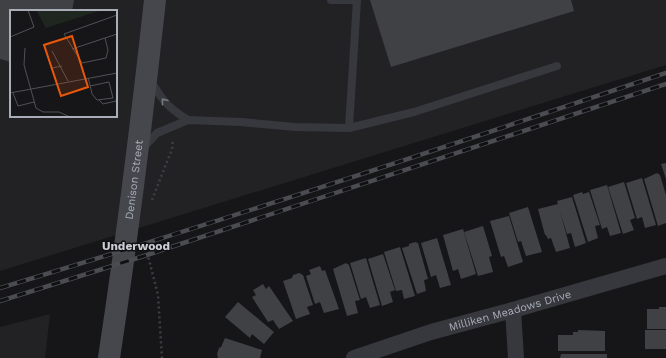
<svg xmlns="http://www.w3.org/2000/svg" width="666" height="358" viewBox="0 0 666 358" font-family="'Work Sans',sans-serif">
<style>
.built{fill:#222225;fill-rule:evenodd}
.building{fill:#404145}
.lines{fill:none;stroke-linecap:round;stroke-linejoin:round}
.path{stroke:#3d3f44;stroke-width:2.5;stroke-dasharray:2 3;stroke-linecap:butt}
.service{stroke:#37383d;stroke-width:8}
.minor{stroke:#37383d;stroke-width:16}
.secondary{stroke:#45474d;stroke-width:22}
.rail-casing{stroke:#4a4c52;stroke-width:4.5}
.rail{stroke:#111113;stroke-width:3;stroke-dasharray:9;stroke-linecap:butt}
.oneway{stroke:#757881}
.labels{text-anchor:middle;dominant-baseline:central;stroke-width:3;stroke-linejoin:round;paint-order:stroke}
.street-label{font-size:11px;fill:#a8adb8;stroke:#111113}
.neighbourhood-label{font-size:12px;font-weight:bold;fill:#c9ccd4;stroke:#111113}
.inset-road{fill:none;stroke:#505258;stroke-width:1}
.view{fill:#e8590c;fill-opacity:0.15;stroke:#e8590c;stroke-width:2}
.inset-edge{fill:none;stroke:#a8adb8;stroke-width:2}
</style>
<rect width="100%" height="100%" fill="#161618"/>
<!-- built -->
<g class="built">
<path d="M0,0H666V65L0,271ZM11,11H116V116H11Z"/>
<polygon points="50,314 45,358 0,358 0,327"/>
</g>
<!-- building -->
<g class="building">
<polygon points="0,0 74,0 72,11 11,11 11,62 0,59"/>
<polygon points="370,0 571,0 574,11 391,67"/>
<polygon points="666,163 666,179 661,164"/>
<polygon points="657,173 660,175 666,195 666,223 658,226 644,179"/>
<polygon points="642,178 656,225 645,228 642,217 637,219 626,183"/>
<polygon points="624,182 635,218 630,220 634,230 623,234 608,187"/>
<polygon points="607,185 621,233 610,236 607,227 602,229 590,190"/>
<polygon points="582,192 583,194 589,192 600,225 595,226 598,238 588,242 573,195"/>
<polygon points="572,197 586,243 575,247 571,233 567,234 560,211 570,248 556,252 551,238 548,239 546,235 545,235 538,209 558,204 557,201"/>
<polygon points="528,207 542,252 526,256 521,241 518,242 509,213"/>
<polygon points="509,216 523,262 508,267 504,256 501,257 490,221"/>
<polygon points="483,226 492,256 489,257 493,272 478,276 464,232"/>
<polygon points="463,229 476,274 461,279 458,269 453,271 443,235"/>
<polygon points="437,238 451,285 440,288 436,275 431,277 421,243"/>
<polygon points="415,242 418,243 428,279 424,280 426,291 417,294 402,248 409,246 409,244"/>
<polygon points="400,247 415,296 404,299 402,290 396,291 384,252"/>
<polygon points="383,254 395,290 390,292 393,302 382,306 368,259"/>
<polygon points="366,258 380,305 370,308 366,297 361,299 350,263"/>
<polygon points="346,263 349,265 360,300 355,301 358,313 347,316 333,269"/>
<polygon points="320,266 322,271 325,270 339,309 324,313 320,302 315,304 306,276 311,274 309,270"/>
<polygon points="299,273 303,275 313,305 307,307 310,314 296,319 283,281 292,278 293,275"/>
<polygon points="263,284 266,289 269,286 293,321 279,329 273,320 268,322 252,297 256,295 253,290"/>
<polygon points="238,302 274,332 264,344 252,334 250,338 225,317"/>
<polygon points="659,307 666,307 666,329 647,329 647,309 659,309"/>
<polygon points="578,330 605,331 605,351 558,351 558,335 573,335 573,332 578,332"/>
<rect x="645" y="330" width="21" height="19"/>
<polygon points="225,338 262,350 260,358 218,358 217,354 219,348 221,347"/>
<polygon points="561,354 607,354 607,358 560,358"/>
</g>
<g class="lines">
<!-- path -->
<g class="path">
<polyline points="152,200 172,149 173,139"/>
<polyline points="146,248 158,295 162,358"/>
</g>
<!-- service -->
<g class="service">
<polyline points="331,0 357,0 349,128"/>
<path d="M151,81C163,101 167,107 188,120"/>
<polyline points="143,148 157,133 188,120 241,122 295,127 349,128 414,112 557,66"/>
</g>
<!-- minor -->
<g class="minor">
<polyline points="513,310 516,358"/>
<path id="s1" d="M354,358L431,332L513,310L666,266"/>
</g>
<!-- secondary -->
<path class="secondary" id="s2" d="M109,358C127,239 142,120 155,0"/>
<!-- rail casing -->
<g class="rail-casing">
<g id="rail">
<path d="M0,288C223,221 445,147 666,73"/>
<polyline points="0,301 147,255 666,84"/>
</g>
</g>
<!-- rail -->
<use href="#rail" class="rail"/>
</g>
<!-- one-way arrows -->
<defs><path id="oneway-chevron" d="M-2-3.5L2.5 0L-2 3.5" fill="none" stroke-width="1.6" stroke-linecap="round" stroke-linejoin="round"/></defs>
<use class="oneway" href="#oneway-chevron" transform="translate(164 101) rotate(-128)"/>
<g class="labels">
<!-- street labels -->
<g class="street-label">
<text stroke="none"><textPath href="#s2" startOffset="180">Denison Street</textPath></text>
<text stroke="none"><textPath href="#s1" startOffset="163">Milliken Meadows Drive</textPath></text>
</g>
<!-- neighbourhood labels -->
<g class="neighbourhood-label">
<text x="136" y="246">Underwood</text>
</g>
</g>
<!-- overview -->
<g transform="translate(10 10)">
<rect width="107" height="107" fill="#161618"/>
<path d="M26,0H92L36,18Z" fill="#1e261f"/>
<path class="inset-road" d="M0,27L24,17L18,0M95,28L98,40L96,48L72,53L54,24L107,5M15,38L14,55L26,98L33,102H49L60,107M62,39L107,24M42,41L58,71M43,62L42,58L52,56M78,68L80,75L82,84L87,90L103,88L99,72L80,76M0,83L107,63M3,83L8,96L24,92M89,90L93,94L106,91L107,87"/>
<path class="view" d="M62,26L78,77L51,86L34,35Z"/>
<rect width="107" height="107" class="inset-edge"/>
</g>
</svg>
